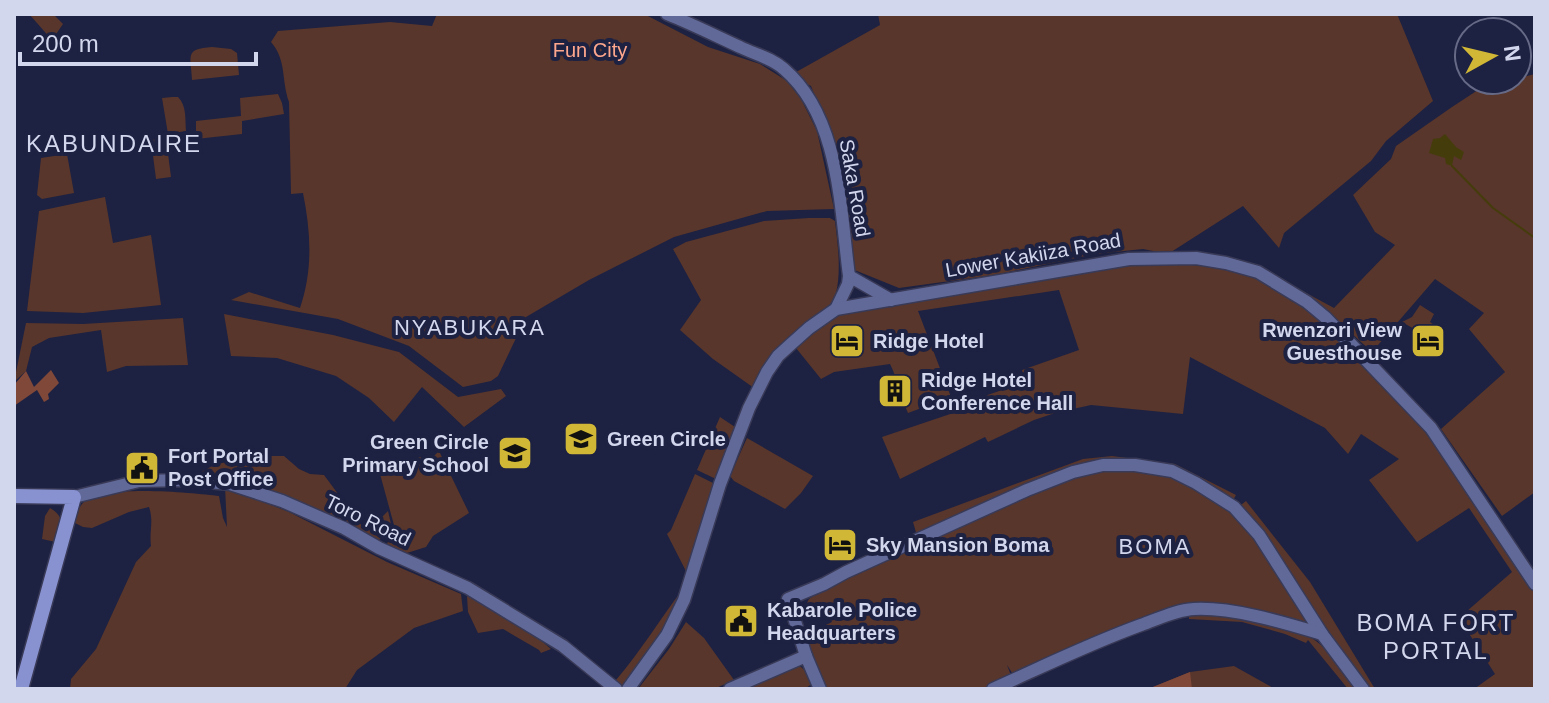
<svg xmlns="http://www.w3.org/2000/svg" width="1549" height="703" viewBox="0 0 1549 703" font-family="Arial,sans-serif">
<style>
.green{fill:#58362b}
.forest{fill:#804838}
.water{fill:#453c0c}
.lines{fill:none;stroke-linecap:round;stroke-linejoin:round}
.stream{stroke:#453c0c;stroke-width:2}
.secondary-casing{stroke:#393a57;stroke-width:15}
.trunk-casing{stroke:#393a57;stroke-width:17}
.secondary{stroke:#616998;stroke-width:12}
.trunk{stroke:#8892d0;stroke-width:14}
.labels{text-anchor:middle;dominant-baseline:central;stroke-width:8;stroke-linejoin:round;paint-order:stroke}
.park-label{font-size:20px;fill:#ffa78d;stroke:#1d2142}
.street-label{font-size:20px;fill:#d3d7ed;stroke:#1d2142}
.poi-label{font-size:20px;font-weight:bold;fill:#d3d7ed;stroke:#1d2142;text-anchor:start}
.neighbourhood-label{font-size:22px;letter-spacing:2px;fill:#d3d7ed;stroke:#1d2142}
.quarter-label{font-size:24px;letter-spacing:2px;fill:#d3d7ed;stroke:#1d2142}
</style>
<rect width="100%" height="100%" fill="#1d2142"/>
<!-- green -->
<g class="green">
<polygon points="29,14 53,14 63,24 52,40"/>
<path d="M437,14H644L708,47L760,64L787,81L801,99L817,131L834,209L767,211L674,237L589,280L526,317L498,376L491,381L463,387L409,346L338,319L231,300L249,292L300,308C313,270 311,233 303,193L291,194L289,102C281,79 287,61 271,42L278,31L390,22L432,26Z"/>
<polygon points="878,14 1397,14 1433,101 1386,141 1371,161 1284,233 1279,248 1243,206 1168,254 1143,249 1095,254 994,275 899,288 852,269 831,138 811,86 789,76 880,25"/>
<path d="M212,47L231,49L237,53L239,75L192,80C191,55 184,49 212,47Z"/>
<polygon points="1535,74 1535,492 1502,516 1441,429 1505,372 1469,329 1484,313 1435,279 1372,352 1328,312 1273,275 1334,308 1395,245 1375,232 1353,195 1391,159 1396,146 1452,107 1481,88"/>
<polygon points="278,94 282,103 284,114 242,121 242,134 196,139 196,121 241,116 240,98"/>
<path d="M172,97H178C187,106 185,120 186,131L168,134L162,98Z"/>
<polygon points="166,138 171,177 156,179 151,140"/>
<polygon points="67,154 74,193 42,199 37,195 41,158"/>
<polygon points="105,197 113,243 151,235 161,305 83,313 27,311 39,211"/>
<path d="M809,218H830L835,221C838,246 845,293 826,313C819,320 808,324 800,330C773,350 768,358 754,388L713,359L680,330L701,300L673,249L686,242L764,221Z"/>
<path d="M1156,262L1204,266L1256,276L1308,307L1434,438L1535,587V689H1474L1495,674L1459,618L1512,572L1469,508L1417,542L1369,480L1399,459L1361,434L1348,454L1325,428L1190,357L1183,414L1091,405L1055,413L1034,420L988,442L985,437L900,479L882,437L974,406L973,400L1025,382L1022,370L1079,350L1059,290L918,311L951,397L908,413C901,397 898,380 890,364L834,372L821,379L796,348L823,324L842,313L1080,271Z"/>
<polygon points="1420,305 1434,314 1430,322 1440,329 1438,332 1428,326 1423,334 1402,322 1412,317"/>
<polygon points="224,314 333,335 399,352 458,397 501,389 506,396 464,427 422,387 394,422 369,398 336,376 277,358 231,356"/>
<polygon points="183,318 188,365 126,366 107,372 101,330 49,338 32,347 26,371 14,382 26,323 83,324"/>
<polygon points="720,417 738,429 718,480 697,470"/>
<polygon points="747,438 813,476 801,493 785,509 734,481 730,476"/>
<polygon points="439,451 469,513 433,536 426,547 407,553 386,547 394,525 380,474 415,458 435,455"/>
<polygon points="251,456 284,456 299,469 310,474 324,475 365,530 371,528 388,511 391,524 375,546 291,506 190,478 214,465"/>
<polygon points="1112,456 1175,464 1236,495 1232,502 1201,482 1102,462 917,536 913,522 1083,459"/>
<polygon points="1105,467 1171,474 1194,484 1256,533 1294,593 1303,617 1314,632 1197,609 1016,679 1007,665 1012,678 988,689 823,689 803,636 832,622 826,608 798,620 809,599 838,578 1072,473"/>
<polygon points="695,474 717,485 689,577 667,534 671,530"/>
<path d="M225,487L289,512L387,562L461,594L463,611L414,628L357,670L345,689H70L71,679L96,649L136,562L151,546C149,531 154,522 149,507L129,512L92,528L83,527L73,522C76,516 78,509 82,504C99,483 193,493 219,496L223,518L227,527Z"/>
<polygon points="1246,501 1310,582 1375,689 1364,689 1237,508"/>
<path d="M50,508C66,517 61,527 60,543L42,539L45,516Z"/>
<path d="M683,589L666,629L624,687L616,680C641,651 660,619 683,589Z"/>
<polygon points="467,596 512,616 551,649 541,653 539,650 503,629 478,633 468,612"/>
<path d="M1197,611C1230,617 1289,620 1316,641C1332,653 1343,672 1355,689H1348L1308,640L1306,643L1285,634L1242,622L1189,619V612Z"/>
<polygon points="686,622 704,638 734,680 714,689 638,689 669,649"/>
<polygon points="1234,666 1275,689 1148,689 1190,672"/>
<polygon points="788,667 801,667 811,676 812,684 804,689 740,689"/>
</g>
<!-- forest -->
<g class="forest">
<polygon points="51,370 59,383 48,394 49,399 44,402 37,390 14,406 14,385 26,371 34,387"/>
<polygon points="1190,672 1192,689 1148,689"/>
</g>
<!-- water -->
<polygon class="water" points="1445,134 1456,147 1464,152 1461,160 1454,156 1452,166 1446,164 1445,158 1429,153 1433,139 1440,138"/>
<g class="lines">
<!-- stream -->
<polyline class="stream" points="1452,166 1493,208 1535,238"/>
<!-- secondary casing -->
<g class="secondary-casing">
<g id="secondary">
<path d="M667,14C692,24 716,36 740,47C754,54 772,58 784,69C840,117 840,208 849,276L848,284L836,309"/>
<polyline points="849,276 891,300"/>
<polyline points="74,497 139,481 185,480 230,484 282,501 344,528 379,548 468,588 563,646 616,689"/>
<polyline points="628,689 667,635 684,600 720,484 749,408 767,372 778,356 790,345 809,328 836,309 1129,259 1196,258 1226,263 1258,272 1307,302 1325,317 1431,428 1535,584"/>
<polyline points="730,689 806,656"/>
<polyline points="820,689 806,656 788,599 824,584 846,572 1027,490 1073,472 1103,465 1135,465 1172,471 1196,483 1234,507 1259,535 1322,634 1363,689"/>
<path d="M993,689C1042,667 1091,643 1141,625C1158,619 1176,610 1194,609C1233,607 1285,623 1322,634"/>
</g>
</g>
<!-- trunk casing -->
<g class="trunk-casing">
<polyline id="trunk" points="14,496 74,497 21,689"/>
</g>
<!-- secondary -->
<use href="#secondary" class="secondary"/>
<!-- trunk -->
<use href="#trunk" class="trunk"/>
</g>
<!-- icons -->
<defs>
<g id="hotel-square" transform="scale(1.8)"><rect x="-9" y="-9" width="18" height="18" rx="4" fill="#d1b736" stroke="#1d2142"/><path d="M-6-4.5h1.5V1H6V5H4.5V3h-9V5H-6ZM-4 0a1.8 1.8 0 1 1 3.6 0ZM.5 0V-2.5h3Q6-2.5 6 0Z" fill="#111"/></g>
<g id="building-square" transform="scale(1.8)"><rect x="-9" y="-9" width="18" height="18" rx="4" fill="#d1b736" stroke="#1d2142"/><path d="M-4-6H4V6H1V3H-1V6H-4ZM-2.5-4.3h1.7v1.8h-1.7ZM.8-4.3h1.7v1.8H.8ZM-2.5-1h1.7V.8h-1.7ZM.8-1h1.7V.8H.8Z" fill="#111"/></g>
<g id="school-square" transform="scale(1.8)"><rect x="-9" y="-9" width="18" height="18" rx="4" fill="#d1b736" stroke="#1d2142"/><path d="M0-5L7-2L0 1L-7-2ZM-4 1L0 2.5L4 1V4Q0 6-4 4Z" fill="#111"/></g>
<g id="civic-square" transform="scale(1.8)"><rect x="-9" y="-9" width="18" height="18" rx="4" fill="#d1b736" stroke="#1d2142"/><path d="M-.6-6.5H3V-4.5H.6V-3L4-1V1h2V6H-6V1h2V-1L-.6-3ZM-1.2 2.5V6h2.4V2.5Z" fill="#111"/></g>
</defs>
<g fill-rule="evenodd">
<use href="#hotel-square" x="847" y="341"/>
<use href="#hotel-square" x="1428" y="341"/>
<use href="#building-square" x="895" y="391"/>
<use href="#school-square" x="581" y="439"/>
<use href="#school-square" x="515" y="453"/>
<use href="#civic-square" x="142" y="468"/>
<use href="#hotel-square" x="840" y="545"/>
<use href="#civic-square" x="741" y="621"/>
</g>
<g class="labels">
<!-- park labels -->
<g class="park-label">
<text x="590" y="50">Fun City</text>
</g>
<!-- street labels -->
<g class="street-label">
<text transform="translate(855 188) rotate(80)">Saka Road</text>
<text transform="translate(1033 255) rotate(-10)">Lower Kakiiza Road</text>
<text transform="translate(368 520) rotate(26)">Toro Road</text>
</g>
<!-- poi labels -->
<g class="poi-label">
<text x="1402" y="330" text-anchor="end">Rwenzori View<tspan x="1402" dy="23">Guesthouse</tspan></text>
<text x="873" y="341">Ridge Hotel</text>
<text x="921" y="380">Ridge Hotel<tspan x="921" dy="23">Conference Hall</tspan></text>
<text x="607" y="439">Green Circle</text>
<text x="489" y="442" text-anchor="end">Green Circle<tspan x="489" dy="23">Primary School</tspan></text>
<text x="168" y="456">Fort Portal<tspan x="168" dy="23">Post Office</tspan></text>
<text x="866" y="545">Sky Mansion Boma</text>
<text x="767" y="610">Kabarole Police<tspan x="767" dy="23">Headquarters</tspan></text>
</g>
<!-- neighbourhood labels -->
<g class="neighbourhood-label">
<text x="470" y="327">NYABUKARA</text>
<text x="1155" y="546">BOMA</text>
</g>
<!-- quarter labels -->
<g class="quarter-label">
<text x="114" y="143">KABUNDAIRE</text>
<text x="1436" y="622">BOMA FORT<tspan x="1436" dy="28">PORTAL</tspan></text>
</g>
</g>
<!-- border -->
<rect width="1549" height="703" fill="none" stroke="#d3d7ed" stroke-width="32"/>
<!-- north arrow -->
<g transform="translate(1493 56) rotate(82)"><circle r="38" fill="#1d2142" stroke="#666a86" stroke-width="2"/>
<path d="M0-6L14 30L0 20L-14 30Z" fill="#d1b736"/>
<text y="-12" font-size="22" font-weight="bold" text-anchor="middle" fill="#d3d7ed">N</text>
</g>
<!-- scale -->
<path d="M20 52v12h236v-12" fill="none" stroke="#d3d7ed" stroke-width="4"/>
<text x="32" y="52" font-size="24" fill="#d3d7ed" stroke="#1d2142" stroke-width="6" paint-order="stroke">200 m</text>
</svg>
